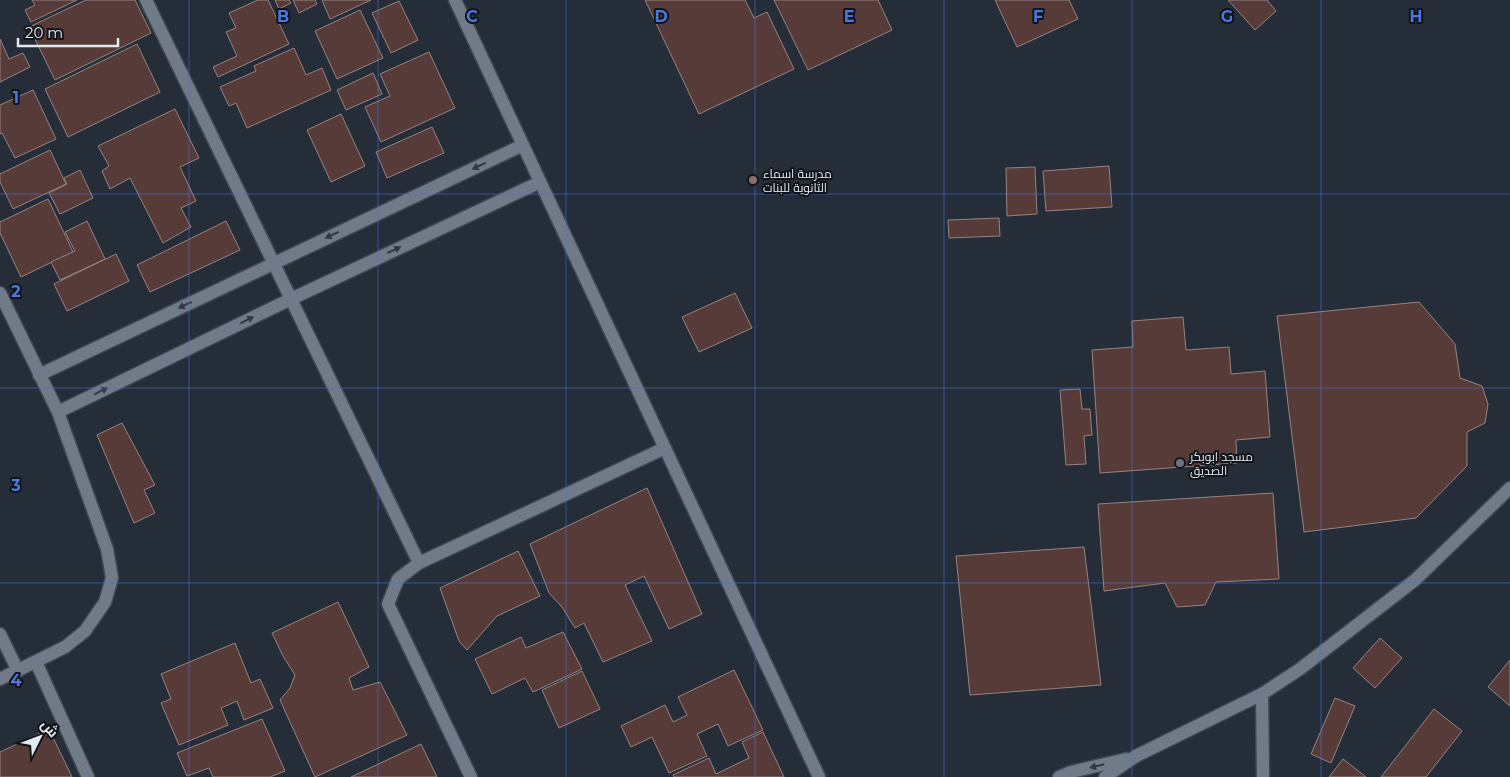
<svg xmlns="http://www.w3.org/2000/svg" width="1510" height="777" viewBox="0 0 1510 777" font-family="Montserrat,Cairo,sans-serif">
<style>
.building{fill:#573b39;stroke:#968381}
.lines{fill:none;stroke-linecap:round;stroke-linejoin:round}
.lane-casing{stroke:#414852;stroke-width:15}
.street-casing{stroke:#414852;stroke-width:15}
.secondary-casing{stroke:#414852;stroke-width:15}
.lane{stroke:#717a88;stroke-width:12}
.street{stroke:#717a88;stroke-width:12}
.secondary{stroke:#717a88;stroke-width:12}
.oneway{fill:#333840}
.grid{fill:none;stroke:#4f75de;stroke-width:1;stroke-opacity:0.55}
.education-dot{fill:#8d6e63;stroke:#11151a;stroke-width:2}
.worship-dot{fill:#6b7280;stroke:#11151a;stroke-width:2}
.labels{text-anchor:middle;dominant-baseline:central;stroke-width:4;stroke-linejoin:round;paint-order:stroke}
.poi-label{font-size:12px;fill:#e4e9f1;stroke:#11151a;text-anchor:start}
.grid-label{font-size:16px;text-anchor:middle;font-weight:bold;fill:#4f75de;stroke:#11151a;stroke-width:4;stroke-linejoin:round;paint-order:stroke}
</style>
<rect width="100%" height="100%" fill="#252d39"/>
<!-- building -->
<g class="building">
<polygon points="32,0 77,0 31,22 25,10 35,5"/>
<polygon points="86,0 135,0 151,33 55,80 29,27"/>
<polygon points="258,0 268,0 289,44 218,77 213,67 237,56 226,32 236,28 229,13"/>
<polygon points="275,0 289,0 291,3 279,9"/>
<polygon points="293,0 315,0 317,4 299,13"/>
<polygon points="322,0 371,0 330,19"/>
<polygon points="645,0 745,0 754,18 767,12 794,69 699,114"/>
<polygon points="774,0 878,0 892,30 808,70"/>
<polygon points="995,0 1069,0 1078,19 1017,47"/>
<polygon points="1228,0 1267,0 1276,11 1255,30"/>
<polygon points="399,1 418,40 391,53 372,13"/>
<polygon points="360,10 383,58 337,79 315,31"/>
<polygon points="0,39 9,59 23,53 30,67 0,82"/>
<polygon points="137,44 160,92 68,137 45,89"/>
<polygon points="294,48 306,75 322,68 331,90 247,128 236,103 229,106 220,87 256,71 254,66"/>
<polygon points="429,52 455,108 381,142 365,107 390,96 380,74"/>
<polygon points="373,73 382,94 346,110 337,90"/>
<polygon points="33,90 56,139 15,158 2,133 0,134 0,105"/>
<polygon points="175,109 199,158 180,167 196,201 181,208 191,227 163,243 130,178 110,189 102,171 109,166 98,146"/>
<polygon points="341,114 365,166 331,182 307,130"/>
<polygon points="432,127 444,153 387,178 376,152"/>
<polygon points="50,150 66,184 13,209 0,182 0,174"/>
<polygon points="1109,166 1112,207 1046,211 1043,171"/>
<polygon points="1035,167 1037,214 1007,216 1006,168"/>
<polygon points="80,170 93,198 60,214 49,193 67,184 64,178"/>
<polygon points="48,199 73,252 21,277 0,233 0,222"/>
<polygon points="999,218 1000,236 949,238 948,220"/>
<polygon points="87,221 105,259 60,280 51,262 75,251 65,232"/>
<polygon points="226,221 240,250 150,292 137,265"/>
<polygon points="116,254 129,281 67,311 54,284"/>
<polygon points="735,293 752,328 699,352 682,317"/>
<polygon points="1419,302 1455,344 1460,378 1482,386 1488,404 1485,423 1467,432 1467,466 1416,518 1304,532 1277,316"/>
<polygon points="1183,317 1186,350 1229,347 1231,374 1265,371 1270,437 1236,440 1237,463 1100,473 1092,350 1133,347 1132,321"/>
<polygon points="1080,389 1082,409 1090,409 1092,435 1084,436 1086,464 1066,465 1060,390"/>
<polygon points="122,423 155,485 144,490 155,513 134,523 97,435"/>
<polygon points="647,488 702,614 669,629 644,576 625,585 652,641 603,662 584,623 575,628 562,607 549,593 530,544"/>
<polygon points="1273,493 1279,579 1216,582 1205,605 1177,607 1165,583 1104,591 1098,504"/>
<polygon points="1084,547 1101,685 970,695 956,556"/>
<polygon points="518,551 540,596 497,616 467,650 459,641 440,588"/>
<polygon points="338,602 369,667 349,678 353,690 380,682 407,735 315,777 280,700 290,688 295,675 283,656 272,633"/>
<polygon points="563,632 582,669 533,692 525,678 492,694 475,659 521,637 526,648"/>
<polygon points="1380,638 1402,658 1375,688 1353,668"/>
<polygon points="235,643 251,683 260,679 273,708 244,720 237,701 221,708 228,725 179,745 161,703 171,699 161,674"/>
<polygon points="1510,660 1510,706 1488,687"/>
<polygon points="734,670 763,730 728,746 718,724 697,734 707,756 669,773 652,737 631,747 621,726 665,705 673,722 687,715 678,697"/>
<polygon points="582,671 600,709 559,728 542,690"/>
<polygon points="1335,698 1355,706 1331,763 1311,754"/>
<polygon points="1434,709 1462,731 1426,777 1381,777"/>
<polygon points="262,719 285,771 270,777 213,777 209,768 187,776 177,753"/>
<polygon points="49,729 72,777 0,777 0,752"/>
<polygon points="763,732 784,777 674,777 673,775 709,758 716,774 749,758 742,742"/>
<polygon points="421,744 437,777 351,777"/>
<polygon points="1343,759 1366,777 1329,777"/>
</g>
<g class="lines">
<!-- lane casing -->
<g class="lane-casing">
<polyline id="lane" points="0,634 18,671"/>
</g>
<!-- street casing -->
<g class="street-casing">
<g id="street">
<polyline points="146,0 419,563"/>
<polyline points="0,293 58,412 107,549 112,578 105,602 85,631 65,647 0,679"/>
<polyline points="39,375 523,145"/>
<polyline points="58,412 291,299 540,182"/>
<polyline points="36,662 88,777"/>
<polyline points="1262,694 1263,777"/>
<polyline points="471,777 388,604 398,579 419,563 665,448"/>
</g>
</g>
<!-- secondary casing -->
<g class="secondary-casing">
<g id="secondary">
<polyline points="455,0 819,777"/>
<polyline points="1059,777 1071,772 1126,759"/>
<polyline points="1105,777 1136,756 1262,694 1300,669 1415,580 1510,488"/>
</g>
</g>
<!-- lane -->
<use href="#lane" class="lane"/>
<!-- street -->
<use href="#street" class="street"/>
<!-- secondary -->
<use href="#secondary" class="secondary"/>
</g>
<!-- one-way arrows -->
<defs><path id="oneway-solid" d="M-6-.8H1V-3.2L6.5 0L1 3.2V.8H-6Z" transform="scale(1.25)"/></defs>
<g class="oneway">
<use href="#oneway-solid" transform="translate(479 166) rotate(155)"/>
<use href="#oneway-solid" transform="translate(332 235) rotate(155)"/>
<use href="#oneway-solid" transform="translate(394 250) rotate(-25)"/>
<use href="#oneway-solid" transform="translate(185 305) rotate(155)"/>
<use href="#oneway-solid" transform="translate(247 320) rotate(-26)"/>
<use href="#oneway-solid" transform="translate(101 391) rotate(-26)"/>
<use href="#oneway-solid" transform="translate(1097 766) rotate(166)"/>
</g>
<!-- grid -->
<path class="grid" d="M189,0V777M378,0V777M566,0V777M755,0V777M944,0V777M1132,0V777M1321,0V777M0,194H1510M0,388H1510M0,583H1510"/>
<!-- markers -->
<circle class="education-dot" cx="753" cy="180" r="5"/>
<circle class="worship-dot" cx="1180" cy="463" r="5"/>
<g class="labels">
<!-- poi labels -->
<g class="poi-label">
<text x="763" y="173">مدرسة اسماء<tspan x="763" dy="14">الثانوية للبنات</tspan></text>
<text x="1190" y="456">مسجد ابوبكر<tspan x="1190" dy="14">الصديق</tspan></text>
</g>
</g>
<g class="grid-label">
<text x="283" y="22">B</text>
<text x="472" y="22">C</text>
<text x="661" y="22">D</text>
<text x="849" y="22">E</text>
<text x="1038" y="22">F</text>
<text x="1227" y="22">G</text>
<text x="1416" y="22">H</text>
<text x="16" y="103">1</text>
<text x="16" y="297">2</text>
<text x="16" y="491">3</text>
<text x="16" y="686">4</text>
</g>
<!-- north arrow -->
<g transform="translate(40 737) rotate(48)" stroke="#11151a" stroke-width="4" paint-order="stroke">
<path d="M0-4L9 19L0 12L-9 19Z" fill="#e4e9f1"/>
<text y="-8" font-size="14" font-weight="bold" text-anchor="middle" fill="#e4e9f1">ش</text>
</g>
<!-- scale -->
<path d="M18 38v8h100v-8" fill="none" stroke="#e4e9f1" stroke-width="2.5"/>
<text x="25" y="38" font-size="15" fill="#e4e9f1" stroke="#11151a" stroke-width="4" paint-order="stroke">20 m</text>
</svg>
